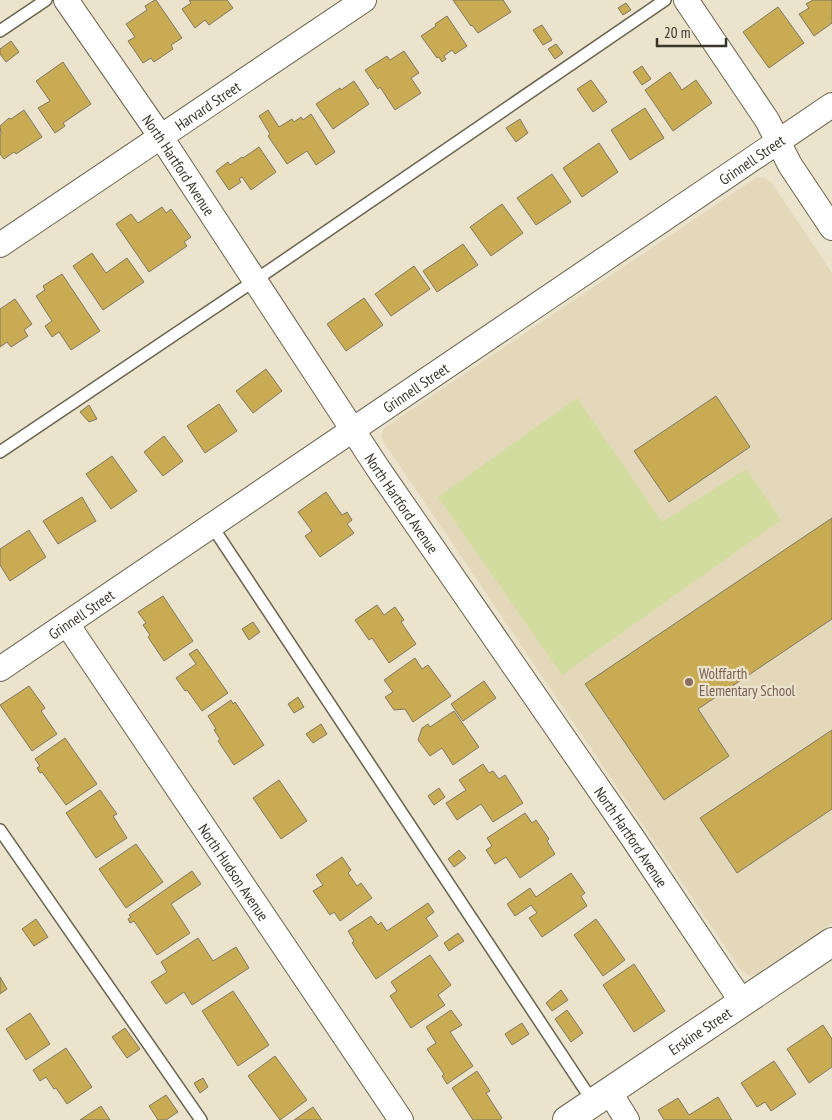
<svg xmlns="http://www.w3.org/2000/svg" width="832" height="1120" viewBox="0 0 832 1120" font-family="'PT Sans Narrow',sans-serif">
<style>
.built{fill:#e3d9ba}
.green{fill:#d2dc9e}
.building{fill:#c8ab52;stroke:#7f7863}
.lines{fill:none;stroke-linecap:round;stroke-linejoin:round}
.lane-casing{stroke:#69634e;stroke-width:14}
.street-casing{stroke:#69634e;stroke-width:26}
.secondary-casing{stroke:#69634e;stroke-width:30}
.lane{stroke:#fff;stroke-width:11}
.street{stroke:#fff;stroke-width:24}
.secondary{stroke:#fff;stroke-width:28}
.education-dot{fill:#8d6e63;stroke:#ebe3cc;stroke-width:2}
.labels{text-anchor:middle;dominant-baseline:central;stroke-width:4.5;stroke-linejoin:round;paint-order:stroke}
.street-label{font-size:15px;fill:#38352b;stroke:#ebe3cc}
.education-label{font-size:15px;fill:#785e54;stroke:#ebe3cc;text-anchor:start}
</style>
<rect width="100%" height="100%" fill="#ebe3cc"/>
<!-- built -->
<polygon class="built" points="757,177 765,178 771,182 832,273 832,923 757,974 750,976 741,970 383,441 381,435 384,428"/>
<!-- green -->
<polygon class="green" points="577,398 662,522 746,469 781,520 562,675 438,497"/>
<!-- building -->
<g class="building">
<polygon points="155,0 156,0 182,38 171,45 173,49 154,62 151,58 143,63 128,41 135,37 126,24 147,10 145,6"/>
<polygon points="189,0 227,0 233,8 209,25 205,20 195,28 182,9 191,3"/>
<polygon points="453,0 503,0 511,12 478,33 472,25 471,26"/>
<polygon points="813,0 832,0 832,23 814,36 799,14 809,8 806,4"/>
<polygon points="626,3 631,10 623,15 618,8"/>
<polygon points="778,7 804,43 769,68 743,32"/>
<polygon points="447,16 467,46 455,54 452,50 444,56 446,59 442,62 439,57 437,58 421,36 436,26 435,24"/>
<polygon points="542,25 552,40 543,45 533,30"/>
<polygon points="11,41 19,52 6,62 0,54 0,49"/>
<polygon points="556,44 563,53 555,59 548,49"/>
<polygon points="404,51 419,73 411,78 421,93 395,110 380,87 378,89 365,70 387,56 390,60"/>
<polygon points="63,62 91,104 63,123 65,126 55,133 38,108 50,101 36,81"/>
<polygon points="642,66 651,79 642,85 633,72"/>
<polygon points="670,72 682,90 696,80 712,103 673,131 645,90"/>
<polygon points="591,80 607,102 593,112 577,89"/>
<polygon points="354,81 369,104 333,129 316,104 340,88 341,90"/>
<polygon points="645,108 664,138 630,160 611,130"/>
<polygon points="24,110 42,137 16,154 14,152 4,159 0,154 0,135 1,134 0,126 9,118 11,119"/>
<polygon points="268,110 279,127 292,119 294,122 301,117 303,120 311,114 335,152 316,165 307,151 287,164 268,136 270,134 259,116"/>
<polygon points="520,119 528,133 516,142 506,128"/>
<polygon points="599,143 618,172 582,197 563,168"/>
<polygon points="259,147 276,172 251,190 242,177 239,179 241,182 229,190 216,171 228,162 230,165 242,157 243,158"/>
<polygon points="552,174 571,202 536,225 517,198"/>
<polygon points="502,204 523,233 491,256 470,227"/>
<polygon points="162,207 166,213 171,209 191,237 184,242 187,246 149,272 116,224 131,214 138,223"/>
<polygon points="463,244 478,265 437,292 423,271"/>
<polygon points="92,253 106,273 127,258 144,282 103,310 73,266"/>
<polygon points="414,266 430,289 391,316 375,294"/>
<polygon points="62,274 100,331 71,350 59,332 52,337 45,326 52,321 36,296 45,290 43,286"/>
<polygon points="364,298 383,325 346,351 327,324"/>
<polygon points="15,299 32,324 24,330 28,336 11,347 7,342 0,347 0,309"/>
<polygon points="266,369 282,391 253,413 236,391"/>
<polygon points="716,396 750,447 669,502 634,451"/>
<polygon points="219,404 237,431 205,453 187,426"/>
<polygon points="89,405 97,419 89,422 80,412"/>
<polygon points="164,436 183,461 163,476 144,452"/>
<polygon points="112,456 137,491 111,509 86,474"/>
<polygon points="326,492 342,515 347,512 352,520 347,524 354,533 320,557 305,536 312,531 298,512"/>
<polygon points="82,497 96,521 58,544 43,521"/>
<polygon points="832,518 832,619 698,709 729,756 664,800 585,684"/>
<polygon points="29,530 46,557 10,581 0,565 0,549"/>
<polygon points="163,596 193,641 164,661 148,637 150,635 143,625 146,623 138,612"/>
<polygon points="377,605 384,615 395,607 404,620 401,622 416,644 389,663 372,638 369,640 355,620"/>
<polygon points="253,622 260,632 249,640 242,629"/>
<polygon points="197,649 228,693 202,711 187,690 185,691 176,678 196,664 189,654"/>
<polygon points="415,658 422,669 428,665 451,696 413,722 405,709 394,710 385,697 393,692 384,680"/>
<polygon points="484,681 496,698 463,721 451,704"/>
<polygon points="29,686 45,708 41,711 57,734 32,751 0,705"/>
<polygon points="298,697 304,707 294,713 288,704"/>
<polygon points="231,700 233,704 235,702 264,745 234,765 218,741 220,739 214,730 216,729 208,716"/>
<polygon points="454,711 479,747 453,765 442,748 430,756 418,740 422,728 428,724 430,727"/>
<polygon points="321,724 327,734 313,743 306,734"/>
<polygon points="832,730 832,809 737,873 700,818"/>
<polygon points="65,738 97,784 66,805 42,772 40,773 37,768 40,766 35,759"/>
<polygon points="483,764 489,773 493,771 499,779 505,775 523,803 493,822 481,804 457,820 446,803 466,790 459,780"/>
<polygon points="279,780 307,821 281,839 253,798"/>
<polygon points="439,788 445,797 434,805 428,796"/>
<polygon points="100,790 117,814 113,816 127,838 96,858 66,813"/>
<polygon points="525,813 532,823 536,820 549,839 547,841 555,854 520,878 506,857 495,864 486,850 492,846 487,838"/>
<polygon points="136,844 163,882 126,908 99,869"/>
<polygon points="459,850 466,858 454,867 448,859"/>
<polygon points="342,857 351,870 348,873 357,886 361,883 372,898 340,921 334,912 330,915 313,891 323,885 316,875"/>
<polygon points="192,871 201,884 171,904 190,933 157,955 134,921 130,923 128,919 131,917 129,915"/>
<polygon points="571,873 585,893 581,896 587,906 542,937 529,918 537,913 531,905 515,916 507,904 530,888 536,897"/>
<polygon points="428,903 434,912 426,918 438,936 376,979 352,943 354,941 348,931 371,916 378,925 381,922 387,931"/>
<polygon points="36,919 48,937 34,946 22,929"/>
<polygon points="596,919 625,960 603,976 574,935"/>
<polygon points="458,933 464,941 449,951 444,943"/>
<polygon points="198,938 213,961 236,947 249,968 192,1005 184,992 166,1004 151,982 167,972 161,962"/>
<polygon points="430,955 451,985 438,995 445,1005 411,1028 390,996 397,991 391,982"/>
<polygon points="634,964 665,1011 634,1032 603,985"/>
<polygon points="0,977 7,989 0,994"/>
<polygon points="561,990 568,1000 552,1011 546,1003"/>
<polygon points="233,991 269,1045 238,1066 202,1011"/>
<polygon points="451,1010 462,1025 450,1032 473,1066 447,1084 442,1076 444,1074 427,1049 436,1043 426,1027"/>
<polygon points="567,1010 583,1033 571,1042 555,1019"/>
<polygon points="30,1013 50,1044 26,1060 6,1029"/>
<polygon points="522,1023 529,1034 512,1045 505,1034"/>
<polygon points="823,1025 832,1039 832,1067 809,1083 787,1049"/>
<polygon points="125,1028 140,1049 127,1058 112,1037"/>
<polygon points="66,1048 92,1087 67,1104 56,1088 54,1089 46,1077 40,1081 33,1070"/>
<polygon points="275,1056 307,1100 280,1120 248,1076"/>
<polygon points="774,1061 796,1094 771,1111 765,1102 757,1107 741,1083"/>
<polygon points="477,1071 490,1091 486,1093 502,1118 500,1120 473,1120 452,1088"/>
<polygon points="203,1078 208,1087 200,1093 194,1083"/>
<polygon points="166,1095 178,1112 166,1120 158,1120 149,1106"/>
<polygon points="718,1097 732,1120 664,1120 658,1110 678,1098 689,1115"/>
<polygon points="101,1106 110,1120 80,1120"/>
<polygon points="313,1107 322,1120 294,1120"/>
</g>
<g class="lines">
<!-- lane casing -->
<g class="lane-casing">
<g id="lane">
<polyline points="0,31 46,0"/>
<polyline points="0,452 254,281 665,0"/>
<polyline points="212,526 593,1102"/>
<polyline points="0,830 201,1120"/>
</g>
</g>
<!-- street casing -->
<g class="street-casing">
<g id="street">
<path id="s1" d="M66,0L161,137L379,470L632,837L742,1002"/>
<polyline points="686,0 767,120 790,165 832,228"/>
<path id="s2" d="M0,245L364,0"/>
<path id="s3" d="M67,624L401,1120"/>
<path id="s4" d="M0,669L832,105"/>
<polyline points="609,1091 627,1120"/>
</g>
</g>
<!-- secondary casing -->
<g class="secondary-casing">
<g id="secondary">
<path id="s5" d="M567,1120L832,942"/>
</g>
</g>
<!-- lane -->
<use href="#lane" class="lane"/>
<!-- street -->
<use href="#street" class="street"/>
<!-- secondary -->
<use href="#secondary" class="secondary"/>
</g>
<!-- markers -->
<circle class="education-dot" cx="689" cy="682" r="5"/>
<g class="labels">
<!-- street labels -->
<g class="street-label">
<text stroke="none"><textPath href="#s2" startOffset="250">Harvard Street</textPath></text>
<text stroke="none"><textPath href="#s4" startOffset="908">Grinnell Street</textPath></text>
<text stroke="none"><textPath href="#s1" startOffset="200">North Hartford Avenue</textPath></text>
<text stroke="none"><textPath href="#s4" startOffset="502">Grinnell Street</textPath></text>
<text stroke="none"><textPath href="#s1" startOffset="605">North Hartford Avenue</textPath></text>
<text stroke="none"><textPath href="#s4" startOffset="98">Grinnell Street</textPath></text>
<text stroke="none"><textPath href="#s1" startOffset="1010">North Hartford Avenue</textPath></text>
<text stroke="none"><textPath href="#s3" startOffset="299">North Hudson Avenue</textPath></text>
<text stroke="none"><textPath href="#s5" startOffset="160">Erskine Street</textPath></text>
</g>
<!-- education labels -->
<g class="education-label">
<text x="699" y="673">Wolffarth<tspan x="699" dy="17">Elementary School</tspan></text>
</g>
</g>
<!-- scale -->
<path d="M657 38v8h69v-8" fill="none" stroke="#38352b" stroke-width="2.5"/>
<text x="664" y="38" font-size="15" fill="#38352b" stroke="#ebe3cc" stroke-width="4" paint-order="stroke">20 m</text>
</svg>
